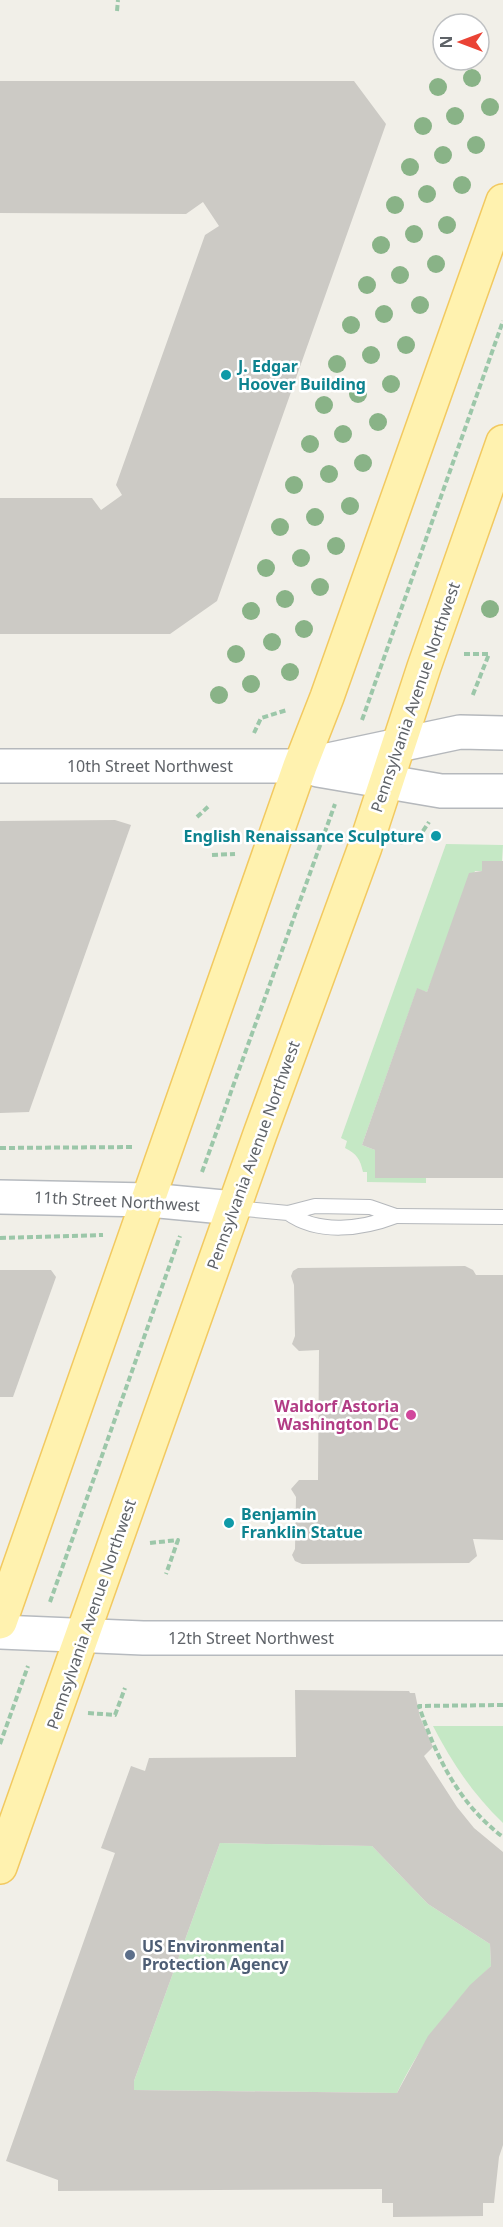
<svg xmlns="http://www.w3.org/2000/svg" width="503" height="2227" viewBox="0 0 503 2227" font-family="'Noto Sans',sans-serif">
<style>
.green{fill:#c5e8c5}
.building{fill:#cccac5;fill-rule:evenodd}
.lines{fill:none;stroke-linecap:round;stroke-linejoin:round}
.service-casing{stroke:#b5b8bc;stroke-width:16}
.tertiary-casing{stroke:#b5b8bc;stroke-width:36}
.secondary-casing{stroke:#b6babf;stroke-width:36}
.primary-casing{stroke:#f2c960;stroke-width:36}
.path{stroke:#9cc7a9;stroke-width:4;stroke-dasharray:6 3;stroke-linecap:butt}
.service{stroke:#fff;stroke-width:14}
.tertiary{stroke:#fff;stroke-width:33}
.secondary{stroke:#fff;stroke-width:33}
.primary{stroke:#fff2af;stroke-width:33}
.tree{fill:#89b387}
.culture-dot{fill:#0f9aa8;stroke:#fff;stroke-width:2}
.hotel-dot{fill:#d1479c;stroke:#fff;stroke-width:2}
.service-dot{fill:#5c6f8a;stroke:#fff;stroke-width:2}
.labels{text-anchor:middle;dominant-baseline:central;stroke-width:5;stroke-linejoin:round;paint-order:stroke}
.culture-label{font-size:16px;font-weight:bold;fill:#0d838f;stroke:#fff;text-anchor:start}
.street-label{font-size:16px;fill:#5f6368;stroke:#fff}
.hotel-label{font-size:16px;font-weight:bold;fill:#b23c85;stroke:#fff;text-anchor:end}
.service-label{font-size:16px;font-weight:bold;fill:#4e5e75;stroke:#fff;text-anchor:start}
</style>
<rect width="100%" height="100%" fill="#f1efe8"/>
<!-- green -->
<g class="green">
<path d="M446,844L503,845L502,861H483L482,871H475L427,992L417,989L362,1145L375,1150V1178H426V1183L367,1182V1172H363C360,1159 357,1154 345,1148L347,1141L341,1138Z"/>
<path d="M433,1726H503V1823C473,1794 452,1763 433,1726Z"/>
<path d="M220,1843L372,1846L428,1904L490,1944L491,1966C451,2004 421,2043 397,2093L134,2090V2081Z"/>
</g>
<!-- building -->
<g class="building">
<polygon points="0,81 354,81 386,124 217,601 170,634 0,634 0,498 92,498 101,510 122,495 116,485 205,235 219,226 203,202 186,214 0,213"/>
<polygon points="115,820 131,825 29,1112 0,1113 0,821"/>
<polygon points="482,861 503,861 503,1178 375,1178 375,1150 362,1145 417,988 427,992 469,873 482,871"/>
<polygon points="465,1266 473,1270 476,1275 503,1275 503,1540 473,1539 477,1556 469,1563 302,1564 295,1561 292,1555 295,1549 296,1497 291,1489 299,1480 318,1480 319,1350 299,1351 292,1344 295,1336 294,1285 291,1276 293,1271 298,1268"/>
<polygon points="0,1270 51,1270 56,1277 13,1397 0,1397"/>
<path d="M295,1690L409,1691L410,1693H415L420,1717L433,1747L424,1756L457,1807L474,1828L503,1852V2145L499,2157L494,2203H483V2216L393,2217V2203H382V2189L58,2191V2180L6,2161L115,1853L101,1848L131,1766L145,1771L149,1758L296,1757ZM220,1843L372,1846L428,1904L490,1944L491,1966L470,1985L428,2036L397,2093L134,2090V2081Z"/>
</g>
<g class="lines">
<!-- service casing -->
<g class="service-casing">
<g id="service">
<path d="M234,1208L288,1213L315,1206L370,1207L396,1216C362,1229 319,1235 288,1213"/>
<polyline points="396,1216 503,1217"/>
</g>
</g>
<!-- tertiary casing -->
<g class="tertiary-casing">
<g id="tertiary">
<polyline points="0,766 300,766 460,732 503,733"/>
<polyline points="318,770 441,791 503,791"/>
</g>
</g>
<!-- secondary casing -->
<g class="secondary-casing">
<g id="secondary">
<polyline points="0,1197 149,1200 234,1208"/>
<polyline points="0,1632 143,1638 503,1638"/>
</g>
</g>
<!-- primary casing -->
<g class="primary-casing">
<g id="primary">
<polyline points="0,1622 300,766 327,697 503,201"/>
<polyline points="0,1867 260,1134 365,847 424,667 503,442"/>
</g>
</g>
<!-- path -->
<g class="path">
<polyline points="117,11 118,0"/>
<polyline points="464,654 489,654 472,697"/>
<polyline points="362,720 503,321"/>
<polyline points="254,733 261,718 287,710"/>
<polyline points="197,817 210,805"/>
<polyline points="400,843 419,837 429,822"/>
<polyline points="212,855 235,854"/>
<polyline points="0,1148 134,1147"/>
<polyline points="202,1172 335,804"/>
<polyline points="0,1238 103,1235"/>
<polyline points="150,1543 178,1540 166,1574"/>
<polyline points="50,1602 180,1236"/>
<path d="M503,1705L419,1706C436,1757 459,1804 503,1837"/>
<polyline points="88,1713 115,1715 125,1688"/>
<polyline points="0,1744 28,1666"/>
</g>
<!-- service -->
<use href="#service" class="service"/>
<!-- tertiary -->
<use href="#tertiary" class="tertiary"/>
<!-- secondary -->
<use href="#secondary" class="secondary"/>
<!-- primary -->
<use href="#primary" class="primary"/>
</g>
<!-- trees -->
<g class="tree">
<circle cx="472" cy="78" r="9"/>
<circle cx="438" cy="87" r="9"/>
<circle cx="490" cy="107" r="9"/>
<circle cx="455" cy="116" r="9"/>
<circle cx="423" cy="126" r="9"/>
<circle cx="476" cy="145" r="9"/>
<circle cx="443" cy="155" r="9"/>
<circle cx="410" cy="167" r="9"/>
<circle cx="462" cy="185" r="9"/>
<circle cx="427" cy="194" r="9"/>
<circle cx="395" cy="205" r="9"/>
<circle cx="447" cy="225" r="9"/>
<circle cx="414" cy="234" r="9"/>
<circle cx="381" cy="245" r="9"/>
<circle cx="436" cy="264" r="9"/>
<circle cx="400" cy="275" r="9"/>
<circle cx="367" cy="285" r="9"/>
<circle cx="420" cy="305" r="9"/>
<circle cx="384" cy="314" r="9"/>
<circle cx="351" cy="325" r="9"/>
<circle cx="406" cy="345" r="9"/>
<circle cx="371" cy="355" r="9"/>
<circle cx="337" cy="364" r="9"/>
<circle cx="391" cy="384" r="9"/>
<circle cx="358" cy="394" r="9"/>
<circle cx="324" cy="405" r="9"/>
<circle cx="378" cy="422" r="9"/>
<circle cx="343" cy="434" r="9"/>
<circle cx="310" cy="444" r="9"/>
<circle cx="363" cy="463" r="9"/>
<circle cx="329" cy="474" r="9"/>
<circle cx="294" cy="485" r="9"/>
<circle cx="350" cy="506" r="9"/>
<circle cx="315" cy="517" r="9"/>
<circle cx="280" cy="527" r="9"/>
<circle cx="336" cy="546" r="9"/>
<circle cx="301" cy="558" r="9"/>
<circle cx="266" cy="568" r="9"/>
<circle cx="320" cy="587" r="9"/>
<circle cx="285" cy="599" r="9"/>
<circle cx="490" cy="609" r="9"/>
<circle cx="251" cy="611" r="9"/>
<circle cx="304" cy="629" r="9"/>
<circle cx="272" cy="642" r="9"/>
<circle cx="236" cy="654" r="9"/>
<circle cx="290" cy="672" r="9"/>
<circle cx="251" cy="684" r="9"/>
<circle cx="219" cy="695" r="9"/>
</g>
<!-- markers -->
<g class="culture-dot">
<circle cx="226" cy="375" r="6"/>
<circle cx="436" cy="836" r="6"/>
<circle cx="229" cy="1523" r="6"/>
</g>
<circle class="hotel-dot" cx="411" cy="1415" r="6"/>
<circle class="service-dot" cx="130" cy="1955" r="6"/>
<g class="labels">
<!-- culture labels -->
<g class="culture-label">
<text x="238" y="366">J. Edgar<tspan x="238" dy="18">Hoover Building</tspan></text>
<text x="424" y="836" text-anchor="end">English Renaissance Sculpture</text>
<text x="241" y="1514">Benjamin<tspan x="241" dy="18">Franklin Statue</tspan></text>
</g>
<!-- street labels -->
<g class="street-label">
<text transform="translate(415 697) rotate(-71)">Pennsylvania Avenue Northwest</text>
<text x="150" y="766">10th Street Northwest</text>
<text transform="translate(253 1155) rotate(-70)">Pennsylvania Avenue Northwest</text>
<text transform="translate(117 1201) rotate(3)">11th Street Northwest</text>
<text transform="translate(91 1614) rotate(-71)">Pennsylvania Avenue Northwest</text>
<text x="251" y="1638">12th Street Northwest</text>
</g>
<!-- hotel labels -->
<g class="hotel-label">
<text x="399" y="1406">Waldorf Astoria<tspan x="399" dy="18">Washington DC</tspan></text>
</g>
<!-- service labels -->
<g class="service-label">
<text x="142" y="1946">US Environmental<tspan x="142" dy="18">Protection Agency</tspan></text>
</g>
</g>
<!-- north arrow -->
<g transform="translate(461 42) rotate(270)"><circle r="28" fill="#ffffff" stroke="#bfc1c3" stroke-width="1.5"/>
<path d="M0-4.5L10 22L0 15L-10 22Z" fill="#ea4335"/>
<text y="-9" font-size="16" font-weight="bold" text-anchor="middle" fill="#5f6368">N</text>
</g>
</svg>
